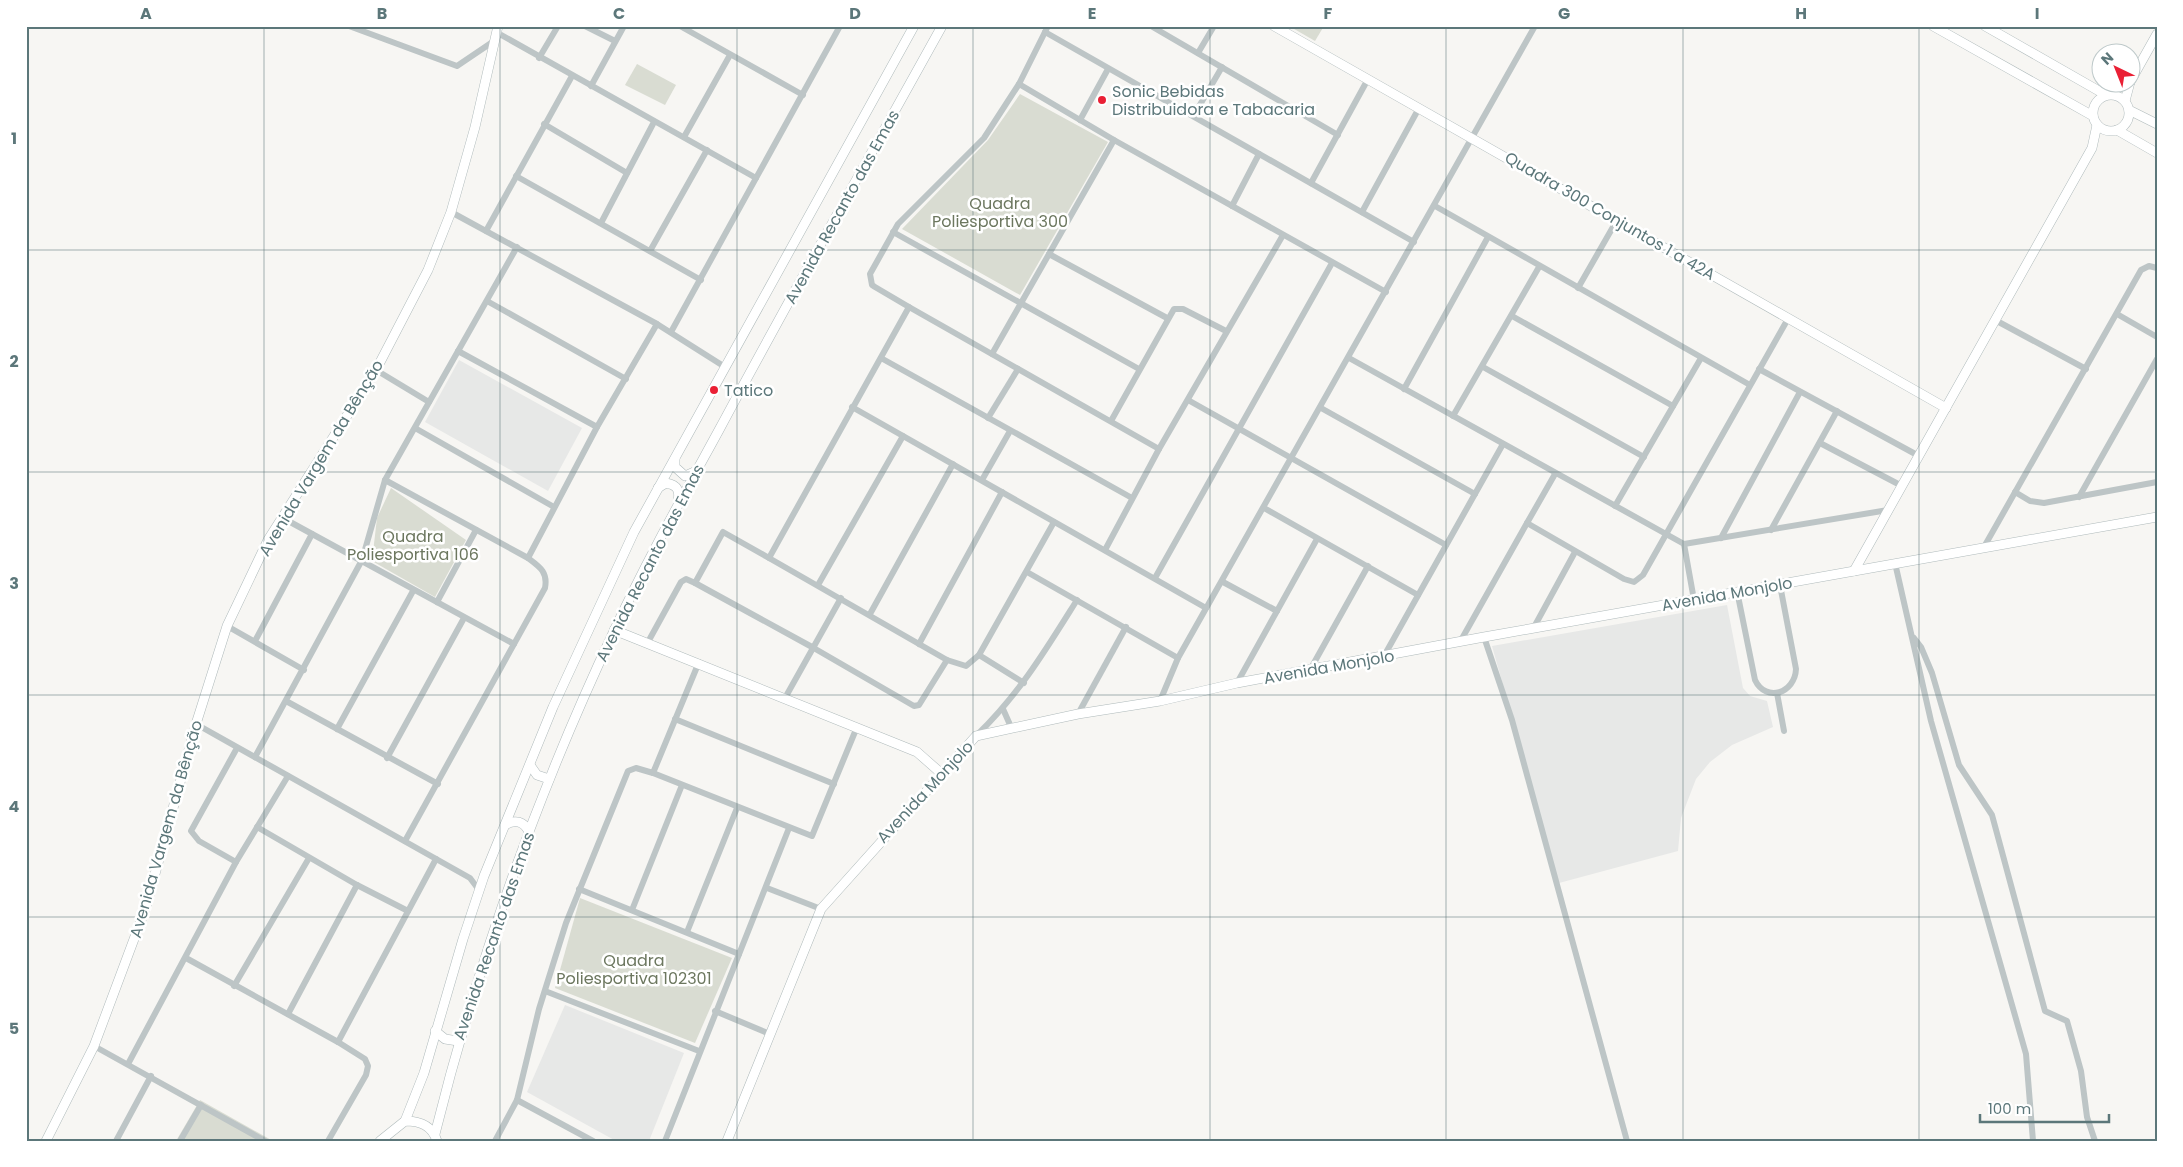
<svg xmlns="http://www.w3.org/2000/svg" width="2183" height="1167" viewBox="0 0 2183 1167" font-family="Poppins,sans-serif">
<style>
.built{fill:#e7e8e7}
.green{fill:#d9dcd2}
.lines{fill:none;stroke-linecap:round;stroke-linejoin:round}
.secondary-casing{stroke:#afbabb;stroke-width:10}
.street{stroke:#bdc5c6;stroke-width:6}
.secondary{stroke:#fff;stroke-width:9}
.grid{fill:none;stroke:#5c777a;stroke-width:1;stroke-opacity:0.55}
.poi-dot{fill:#ea2035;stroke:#fff;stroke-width:2}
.labels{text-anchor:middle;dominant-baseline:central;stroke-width:5;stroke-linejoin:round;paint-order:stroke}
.poi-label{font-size:16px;fill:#5c777a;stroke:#fff;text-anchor:start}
.park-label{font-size:16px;fill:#6c775f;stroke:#fff}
.street-label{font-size:16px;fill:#5c777a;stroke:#fff}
.neatline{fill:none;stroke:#5c777a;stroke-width:2}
.grid-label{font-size:16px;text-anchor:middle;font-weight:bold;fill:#5c777a}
</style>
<rect width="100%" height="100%" fill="#f7f6f3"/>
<!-- built -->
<g class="built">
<polygon points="459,360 582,428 548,491 425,422"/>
<polygon points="1727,605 1743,688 1750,696 1767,701 1773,727 1732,745 1710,762 1696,779 1681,818 1678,851 1559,883 1492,646"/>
<polygon points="565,1005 684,1053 649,1141 616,1141 527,1092"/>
</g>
<!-- green -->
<g class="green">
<polygon points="1289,26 1324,26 1315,41"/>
<polygon points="637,64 676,85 665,105 625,85"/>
<polygon points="1020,94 1108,142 1020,295 902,229 988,140"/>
<polygon points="391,488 466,540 435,597 372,561 377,518"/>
<polygon points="580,898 732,958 695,1043 555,988"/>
<polygon points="200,1100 273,1141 176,1141"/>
</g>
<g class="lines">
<!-- secondary casing -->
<g class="secondary-casing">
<g id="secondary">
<polyline points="1274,26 1946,408"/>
<polyline points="1933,26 2093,116"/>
<polyline points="1985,26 2106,95"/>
<polyline points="2130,82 2157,34"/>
<circle cx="2111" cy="113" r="18"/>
<polyline points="2125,101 2130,82"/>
<polyline points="2129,110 2157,124"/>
<polyline points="2117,130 2157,153"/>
<polyline points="675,459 675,467 685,476 696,471"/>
<path d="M658,488L666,483C678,485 680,491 678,502"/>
<polyline points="1854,571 2092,148 2097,125"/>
<polyline points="614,630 917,752 942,774"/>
<polyline points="530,765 537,775 549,779"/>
<path d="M505,825C515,819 524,821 529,832"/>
<polyline points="435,1031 445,1039 458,1041"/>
<polyline points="405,1121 424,1073 463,939 484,876 553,707 634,532 914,26"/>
<path d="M435,1134C478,961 538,792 614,631C646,562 683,496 719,430C792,294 867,161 942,26"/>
<polyline points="46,1141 94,1046 146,907 196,724 227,626 268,540 376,370 428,270 451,212 475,127 498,26"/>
<path d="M380,1141L405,1121C420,1121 432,1125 437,1141"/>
<polyline points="727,1141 821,909 976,736 1078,714 1160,701 1237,683 1484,637 2157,517"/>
</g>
</g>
<!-- street -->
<g class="street">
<polyline points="349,26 457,66 494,41"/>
<polyline points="585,26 615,41"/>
<polyline points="680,26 803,95"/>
<polyline points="1151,26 1338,135"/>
<polyline points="496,32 756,178"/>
<polyline points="1045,32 1414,242"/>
<polyline points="1198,53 1214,26"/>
<polyline points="539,58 558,26"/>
<polyline points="1019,84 1114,140 1386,292"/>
<polyline points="591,86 624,26"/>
<polyline points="1194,115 1222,67"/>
<polyline points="1080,120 1108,69"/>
<polyline points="544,124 627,173"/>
<polyline points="684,137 730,55"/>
<polyline points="516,176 701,280"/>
<polyline points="1311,183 1368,79"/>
<polyline points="1232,206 1259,154"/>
<polyline points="1435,206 1750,385"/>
<polyline points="451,212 657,324 725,367"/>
<polyline points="1362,212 1419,108"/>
<polyline points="601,223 654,122"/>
<polyline points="486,231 572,76"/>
<polyline points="893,232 1139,369"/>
<polyline points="650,251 707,150"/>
<polyline points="1049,254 1167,318"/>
<polyline points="1578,288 1617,220"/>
<polyline points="487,301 626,379"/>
<polyline points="909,307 1159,449"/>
<polyline points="2117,314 2157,337"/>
<polyline points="1512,316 1673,406"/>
<polyline points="1995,320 2086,369"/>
<polyline points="671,332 840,26"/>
<polyline points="458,351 597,427"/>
<polyline points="992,354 1114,140"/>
<polyline points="881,358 1132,498"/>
<polyline points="1349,358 1684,544 1888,510"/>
<polyline points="1483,367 1644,457"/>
<polyline points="1759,369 1919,456"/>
<polyline points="376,370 429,402"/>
<polyline points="1404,389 1488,237"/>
<polyline points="1188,400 1446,545"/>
<polyline points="852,407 1206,608"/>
<polyline points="1321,408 1475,494"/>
<polyline points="1453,416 1539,267"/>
<polyline points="988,418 1018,369"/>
<polyline points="1111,421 1174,309 1183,309 1226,331"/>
<polyline points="415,428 554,507"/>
<polyline points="1820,443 1902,486"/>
<polyline points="1555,474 1527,523 1624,579 1634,582 1643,575 1789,317"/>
<path d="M385,480L528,558C540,567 548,572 545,588L405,841"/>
<polyline points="982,480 1010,431"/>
<polyline points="2015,492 2030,501 2044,503 2157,482"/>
<polyline points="2079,497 2157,359"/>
<polyline points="1615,506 1701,358"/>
<polyline points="1264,508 1418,595"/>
<polyline points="281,517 514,644"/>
<polyline points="1771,530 1837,411"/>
<polyline points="1721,538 1800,392"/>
<polyline points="1684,544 1694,600"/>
<polyline points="1984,547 2141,270 2149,266 2157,268"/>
<polyline points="1105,550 1159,449 1283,235"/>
<polyline points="528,558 597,427 657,324"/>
<polyline points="769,558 947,660 966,666 979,655 1054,522"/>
<polyline points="1895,563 1931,721 2026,1054 2033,1141"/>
<polyline points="1027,572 1178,658"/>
<polyline points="1155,578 1332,263"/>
<polyline points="1223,582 1277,611"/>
<polyline points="695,583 812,647 914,706 919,705 947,660"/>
<polyline points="818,585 903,436"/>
<path d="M1737,591L1755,680C1766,703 1795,693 1796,669L1780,585"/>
<polyline points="437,602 476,530"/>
<polyline points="870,614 953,464"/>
<polyline points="227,626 304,670"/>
<polyline points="1533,629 1575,552"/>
<polyline points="1484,637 1512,720 1627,1141"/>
<polyline points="1914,638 1921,647 1932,673 1959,765 1992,815 2045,1011 2067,1021 2081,1071 2087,1117 2095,1141"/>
<polyline points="255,641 312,534"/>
<polyline points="648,642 681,582 686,579 695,583 723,532 769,558 909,307 875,287 872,285 870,274 898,224 984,138 1019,84 1048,26"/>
<polyline points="1460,642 1527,523"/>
<polyline points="919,644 1002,492"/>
<polyline points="979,655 1024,683"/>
<polyline points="1384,656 1503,444"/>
<polyline points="1310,670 1368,566"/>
<polyline points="1237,683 1317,539"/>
<polyline points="1777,693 1784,731"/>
<polyline points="785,698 841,598"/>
<polyline points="286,701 438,784"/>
<polyline points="1160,701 1178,658 1535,26"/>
<polyline points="1003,709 1011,727"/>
<polyline points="1078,714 1126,627"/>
<polyline points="675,719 834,784"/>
<polyline points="196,724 470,878 479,890"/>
<polyline points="337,729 413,591"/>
<path d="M977,735C1020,693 1045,651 1077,600"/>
<polyline points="255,757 362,560 385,480 517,247"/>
<polyline points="387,758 464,618"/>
<polyline points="653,773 699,662"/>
<polyline points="257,827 357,885 408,911"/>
<polyline points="236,862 199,841 191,831 237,748"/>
<polyline points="767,888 821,909"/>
<polyline points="579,889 739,954"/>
<polyline points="632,910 682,785"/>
<polyline points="687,932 737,808"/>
<polyline points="186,958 338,1042 365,1059 368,1066 366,1075 328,1141"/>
<polyline points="234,986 309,858"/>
<polyline points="545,991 699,1051"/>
<polyline points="715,1011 770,1034"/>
<polyline points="288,1014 357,885"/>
<polyline points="338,1042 436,859"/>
<polyline points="94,1046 265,1141"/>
<polyline points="128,1064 236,862 288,776"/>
<polyline points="517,1100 593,1141"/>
<polyline points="116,1141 151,1076"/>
<polyline points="180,1141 201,1105"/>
<polyline points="495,1141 517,1100 539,1009 566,923 628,771 636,768 653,773 812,836 857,727"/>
<polyline points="665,1141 789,828"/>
</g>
<!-- secondary -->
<use href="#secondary" class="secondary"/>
</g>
<!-- grid -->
<path class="grid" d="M264,26V1141M500,26V1141M737,26V1141M973,26V1141M1210,26V1141M1446,26V1141M1683,26V1141M1919,26V1141M26,250H2157M26,472H2157M26,695H2157M26,917H2157"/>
<!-- markers -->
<g class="poi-dot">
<circle cx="1102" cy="100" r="5"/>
<circle cx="714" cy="390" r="5"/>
</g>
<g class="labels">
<!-- poi labels -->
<g class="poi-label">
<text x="1112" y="91">Sonic Bebidas<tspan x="1112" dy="18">Distribuidora e Tabacaria</tspan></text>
<text x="724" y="390">Tatico</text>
</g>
<!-- park labels -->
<g class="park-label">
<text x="1000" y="203">Quadra<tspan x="1000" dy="18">Poliesportiva 300</tspan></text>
<text x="413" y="536">Quadra<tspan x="413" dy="18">Poliesportiva 106</tspan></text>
<text x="634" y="960">Quadra<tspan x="634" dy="18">Poliesportiva 102301</tspan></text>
</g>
<!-- street labels -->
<g class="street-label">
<text transform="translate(842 207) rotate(-61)">Avenida Recanto das Emas</text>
<text transform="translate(1610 216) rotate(30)">Quadra 300 Conjuntos 1 a 42A</text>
<text transform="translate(321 458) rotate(-59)">Avenida Vargem da Bênção</text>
<text transform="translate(650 563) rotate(-63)">Avenida Recanto das Emas</text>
<text transform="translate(1727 594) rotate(-10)">Avenida Monjolo</text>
<text transform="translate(1329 667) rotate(-10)">Avenida Monjolo</text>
<text transform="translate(925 792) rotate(-47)">Avenida Monjolo</text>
<text transform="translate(166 829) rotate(-74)">Avenida Vargem da Bênção</text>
<text transform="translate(494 936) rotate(-71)">Avenida Recanto das Emas</text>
</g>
</g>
<!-- border -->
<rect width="2183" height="1167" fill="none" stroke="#ffffff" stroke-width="55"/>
<!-- north arrow -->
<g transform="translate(2116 68) rotate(317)"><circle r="24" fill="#ffffff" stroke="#bec9ca"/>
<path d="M0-4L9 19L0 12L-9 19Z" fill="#ea2035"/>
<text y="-8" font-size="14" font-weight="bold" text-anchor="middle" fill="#5c777a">N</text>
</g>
<!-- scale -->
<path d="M1980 1114v8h129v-8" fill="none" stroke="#5c777a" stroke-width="2.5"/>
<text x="1988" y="1114" font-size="15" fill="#5c777a" stroke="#ffffff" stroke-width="4" paint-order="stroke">100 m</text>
<rect x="28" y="28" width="2128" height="1112" class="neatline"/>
<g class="grid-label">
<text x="146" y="19">A</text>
<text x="382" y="19">B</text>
<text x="619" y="19">C</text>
<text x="855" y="19">D</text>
<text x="1092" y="19">E</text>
<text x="1328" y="19">F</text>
<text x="1564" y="19">G</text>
<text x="1801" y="19">H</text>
<text x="2037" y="19">I</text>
<text x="14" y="144">1</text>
<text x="14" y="367">2</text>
<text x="14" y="589">3</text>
<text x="14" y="812">4</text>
<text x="14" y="1034">5</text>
</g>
</svg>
